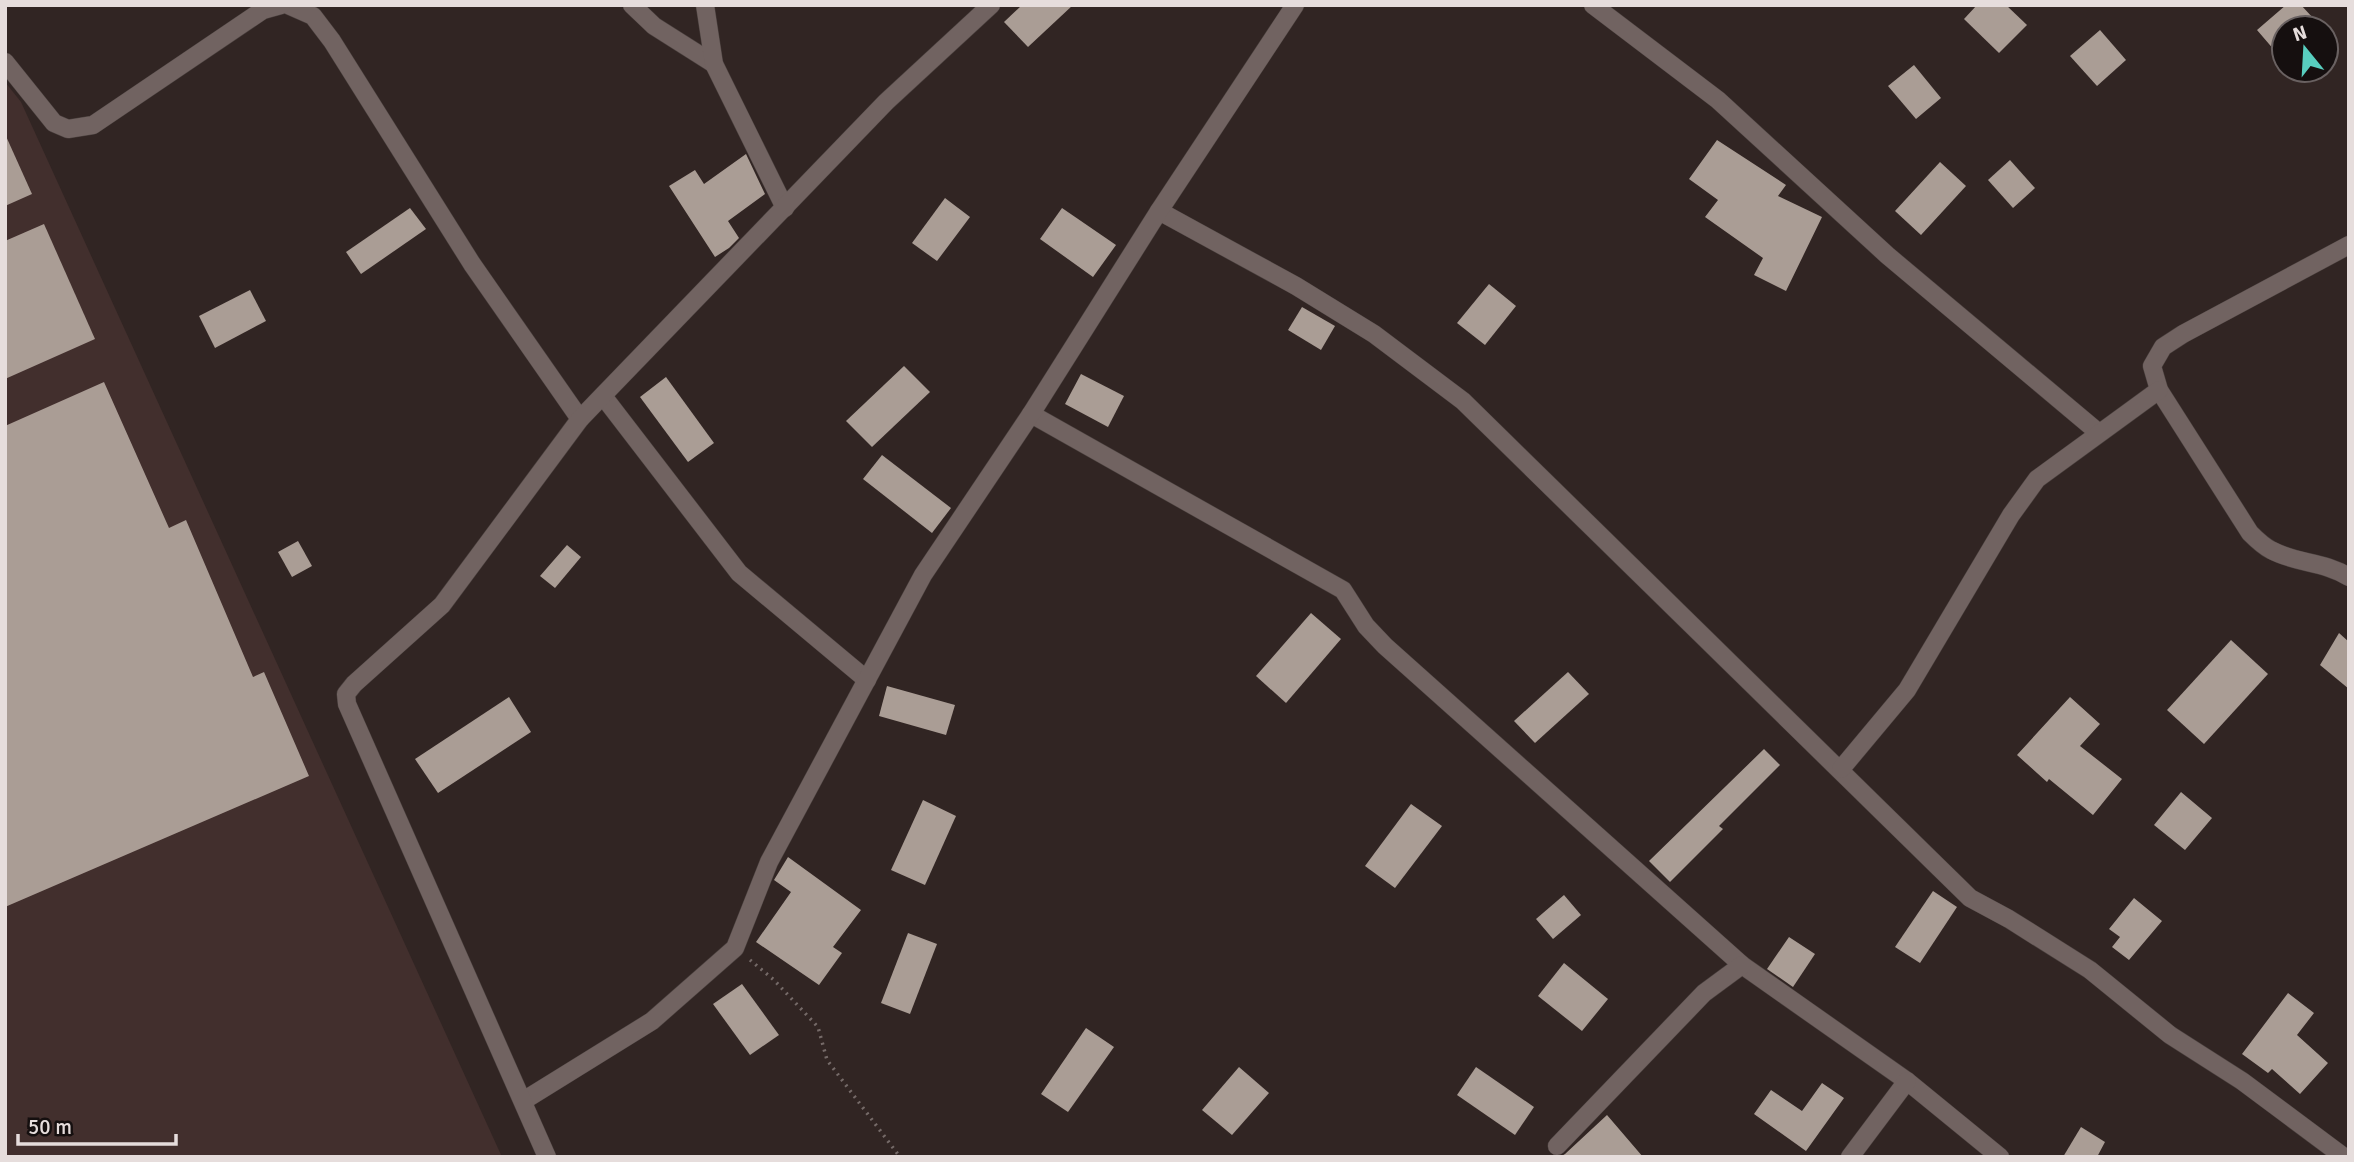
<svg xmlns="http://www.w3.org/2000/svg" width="2354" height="1162" viewBox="0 0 2354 1162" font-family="Signika,sans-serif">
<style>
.built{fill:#422f2d}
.building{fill:#aa9d95}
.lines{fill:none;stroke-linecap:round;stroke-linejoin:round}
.street-casing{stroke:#4a403e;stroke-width:19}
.path{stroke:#756a68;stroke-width:3.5;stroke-dasharray:2 5;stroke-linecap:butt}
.street{stroke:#716361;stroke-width:18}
</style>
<rect width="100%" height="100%" fill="#312523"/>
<!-- built -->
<polygon class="built" points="5,82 21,102 502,1157 5,1157"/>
<!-- building -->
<g class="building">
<polygon points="1022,5 1073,5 1028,47 1004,22"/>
<polygon points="1977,5 2006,5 2027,25 1999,53 1964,19"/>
<polygon points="2286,5 2301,5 2313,18 2301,28 2284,28 2284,43 2275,51 2257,30"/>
<polygon points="2100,30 2126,60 2097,86 2070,56"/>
<polygon points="1914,65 1941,98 1916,119 1888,86"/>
<polygon points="5,134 32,194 5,206"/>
<polygon points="1717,140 1786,185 1778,196 1822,217 1786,291 1754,275 1763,258 1705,217 1718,200 1689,179"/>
<polygon points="746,154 765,194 728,221 739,238 729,248 715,257 669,186 695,170 704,184"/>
<polygon points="2010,160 2035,188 2013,208 1988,180"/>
<polygon points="1940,162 1966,186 1921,235 1895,211"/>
<polygon points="945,198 970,217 937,261 912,243"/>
<polygon points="410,208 426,229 361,274 346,252"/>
<polygon points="1062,208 1116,245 1093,277 1040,239"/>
<polygon points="44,224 95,339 5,379 5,241"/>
<polygon points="1489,284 1516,306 1485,345 1457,323"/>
<polygon points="250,290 266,321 215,348 199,316"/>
<polygon points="1302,307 1335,326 1321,350 1288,330"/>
<polygon points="904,366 930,392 872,447 846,421"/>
<polygon points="1081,374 1124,396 1108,427 1065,404"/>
<polygon points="666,377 714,443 688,462 640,397"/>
<polygon points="104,382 169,528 186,520 253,677 264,672 309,776 5,907 5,426"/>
<polygon points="882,455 951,508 932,533 863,479"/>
<polygon points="298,541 312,566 292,577 278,552"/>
<polygon points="567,545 581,557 555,588 540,576"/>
<polygon points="1311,613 1341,639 1286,703 1256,676"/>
<polygon points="2339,633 2349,642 2349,689 2320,665"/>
<polygon points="2231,640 2268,674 2204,744 2167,710"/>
<polygon points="1568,672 1589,694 1535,743 1514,721"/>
<polygon points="887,686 955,705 946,735 879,716"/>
<polygon points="509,697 531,732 438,793 415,759"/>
<polygon points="2070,697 2100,724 2080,746 2122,779 2093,815 2049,779 2047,782 2017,755"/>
<polygon points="1764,749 1780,765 1719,826 1723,829 1670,882 1649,861"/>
<polygon points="2181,792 2212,818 2185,850 2154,825"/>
<polygon points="923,800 956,816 925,885 891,870"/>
<polygon points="1411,804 1442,826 1395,888 1365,866"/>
<polygon points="788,857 861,910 833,947 842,953 819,985 756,942 791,892 774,880"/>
<polygon points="1933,891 1957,907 1920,963 1895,947"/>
<polygon points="1564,895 1581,915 1553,939 1536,919"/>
<polygon points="2134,898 2162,921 2129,960 2112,947 2120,937 2109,929"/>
<polygon points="908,933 937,944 910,1014 881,1003"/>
<polygon points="1789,937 1815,954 1793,987 1767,969"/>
<polygon points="1564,963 1608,999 1582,1031 1538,996"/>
<polygon points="742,984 779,1035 750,1055 713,1004"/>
<polygon points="2288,993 2314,1013 2297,1035 2328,1063 2300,1094 2272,1069 2268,1073 2242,1054"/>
<polygon points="1086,1028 1114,1047 1068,1112 1041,1094"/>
<polygon points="1239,1067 1269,1093 1232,1135 1202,1110"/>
<polygon points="1476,1067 1534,1107 1515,1135 1457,1095"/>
<polygon points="1822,1083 1844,1098 1806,1151 1754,1114 1771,1090 1802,1111"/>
<polygon points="1607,1115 1643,1157 1560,1157 1565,1154"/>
<polygon points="2081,1127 2105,1142 2097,1157 2063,1157"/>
</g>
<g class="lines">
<!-- street casing -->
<g class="street-casing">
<g id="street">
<polyline points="288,5 313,16 332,41 472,264 580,419"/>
<polyline points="632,5 654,26 714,64"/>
<polyline points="705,5 714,64 785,208"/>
<polyline points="1593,5 1718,100 1887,255 2099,433"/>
<polyline points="5,62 54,123 68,129 93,125 263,10 281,5"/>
<polyline points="1159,211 1296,286 1374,334 1463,401 1970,898 2009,919 2090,970 2170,1035 2242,1081 2344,1157"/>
<path d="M2349,245L2183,334L2163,347L2152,366L2159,390L2250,533C2256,539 2263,546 2271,550C2297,564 2323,561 2349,577"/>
<polyline points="603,396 739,573 867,680"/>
<polyline points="1031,414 1343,590 1366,626 1385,646 1742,965 1907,1081 2000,1157"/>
<polyline points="1841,769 1907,690 2011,515 2037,479 2159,390"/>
<polyline points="523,1101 652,1021 735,948 769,862 923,575 1031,414 1159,211 1295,5"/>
<polyline points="1557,1146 1704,993 1742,965"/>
<polyline points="547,1157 347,704 346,694 354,684 442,605 580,419 886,102 991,5"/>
<polyline points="1850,1157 1907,1081"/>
</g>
</g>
<!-- path -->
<polyline class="path" points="750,960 774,980 818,1027 827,1060 900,1157"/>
<!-- street -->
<use href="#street" class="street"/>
</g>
<!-- border -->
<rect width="2354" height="1162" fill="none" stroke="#e6dddc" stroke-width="14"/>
<!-- north arrow -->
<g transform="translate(2305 49) rotate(342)"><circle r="33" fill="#150f0f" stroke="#696161" stroke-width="2"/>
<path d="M0-5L12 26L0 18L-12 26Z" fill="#58cebf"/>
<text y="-10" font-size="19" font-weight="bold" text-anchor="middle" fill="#e6dddc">N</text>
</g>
<!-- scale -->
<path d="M18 1134v10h158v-10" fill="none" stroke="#e6dddc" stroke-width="3.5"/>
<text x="28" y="1134" font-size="21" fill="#e6dddc" stroke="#150f0f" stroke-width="5" paint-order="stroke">50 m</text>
</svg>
